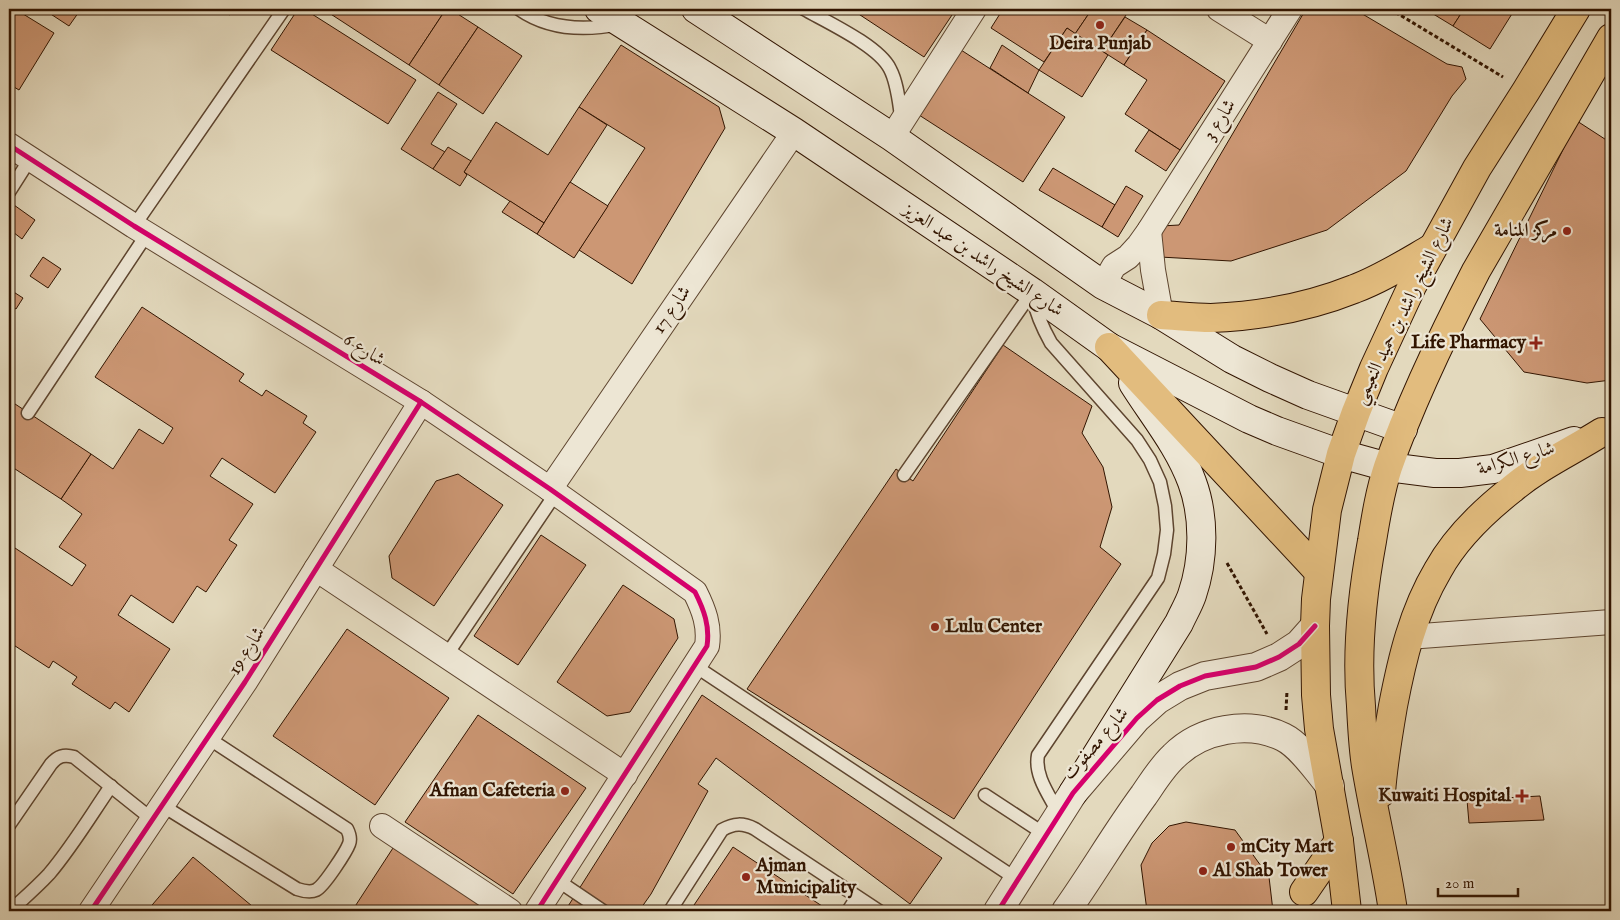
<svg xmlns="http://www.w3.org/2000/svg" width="1620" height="920" viewBox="0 0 1620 920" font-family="'IM FELL English',Amiri,serif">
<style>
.building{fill:#cc9774;stroke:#311400}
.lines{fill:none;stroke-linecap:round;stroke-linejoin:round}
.service-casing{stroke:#5e452f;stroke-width:15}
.minor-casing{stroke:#5e452f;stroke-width:26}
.tertiary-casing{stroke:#5e452f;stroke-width:30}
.secondary-casing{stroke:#311400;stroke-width:30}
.primary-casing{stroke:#311400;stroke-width:30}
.path{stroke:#311400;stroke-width:3;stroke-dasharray:4 2.5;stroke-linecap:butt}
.service{stroke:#ede6d4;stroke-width:12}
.minor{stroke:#ede6d4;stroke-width:24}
.tertiary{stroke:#ede6d4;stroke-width:28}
.secondary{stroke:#ede6d4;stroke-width:28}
.primary{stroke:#e2bc7e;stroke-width:28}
.cycleway-casing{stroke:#ede6d4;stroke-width:8}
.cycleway{stroke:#d6006c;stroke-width:5}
.poi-dot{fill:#8f2418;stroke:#ede6d4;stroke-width:2}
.labels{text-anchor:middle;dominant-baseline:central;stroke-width:4.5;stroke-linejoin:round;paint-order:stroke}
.poi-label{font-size:19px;font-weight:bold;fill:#311400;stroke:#ede6d4;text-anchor:end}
.street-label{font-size:19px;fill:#311400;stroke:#ede6d4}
</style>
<rect width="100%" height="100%" fill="#e3d9bd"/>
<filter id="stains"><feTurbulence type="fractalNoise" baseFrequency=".004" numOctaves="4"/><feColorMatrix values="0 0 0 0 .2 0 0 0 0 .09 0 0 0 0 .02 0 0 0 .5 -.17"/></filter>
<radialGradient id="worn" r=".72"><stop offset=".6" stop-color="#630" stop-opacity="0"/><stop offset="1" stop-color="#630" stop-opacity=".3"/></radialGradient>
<!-- building -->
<g class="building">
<polygon points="9,9 15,9 54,33 19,90 9,84"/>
<polygon points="43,9 81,9 69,26"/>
<polygon points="221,9 233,9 230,15"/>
<polygon points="298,9 304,9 416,80 388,124 271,50"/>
<polygon points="323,9 446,9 409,65"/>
<polygon points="446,9 450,9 478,27 439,85 409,65"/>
<polygon points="851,9 956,9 924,57"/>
<polygon points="1003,9 1092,9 1075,34 1067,28 1044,62 991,28"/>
<polygon points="1092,9 1130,9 1102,51 1075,34"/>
<polygon points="1306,9 1354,9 1447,64 1462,67 1466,79 1452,96 1406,171 1327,230 1231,261 1160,257 1161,226 1179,225"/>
<polygon points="1425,9 1464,9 1453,26"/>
<polygon points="1464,9 1515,9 1490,49 1453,26"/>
<polygon points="1125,17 1147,30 1124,65 1102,51"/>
<polygon points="478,27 522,56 483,114 439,85"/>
<polygon points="1067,28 1108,55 1082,97 1039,70"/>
<polygon points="1147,30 1225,81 1180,150 1125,114 1147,80 1124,65"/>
<polygon points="621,45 719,107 725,128 632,284 579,250 645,148 579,107"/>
<polygon points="1002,45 1039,70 1028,93 990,68"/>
<polygon points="961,50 1065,117 1023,182 919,115"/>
<polygon points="438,92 457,104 431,144 445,152 433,169 401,149"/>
<polygon points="579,107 607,125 544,223 464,172 496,122 548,155"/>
<polygon points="1577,121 1611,143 1611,380 1587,383 1524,372 1480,319"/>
<polygon points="1149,130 1180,150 1166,171 1135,151"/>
<polygon points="448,147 471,161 464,172 467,175 460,186 433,169"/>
<polygon points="1053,168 1115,205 1102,227 1039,190"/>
<polygon points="570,182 608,206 574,258 537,234"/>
<polygon points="1126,186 1143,196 1118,237 1102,227"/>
<polygon points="510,201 544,223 537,234 502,212"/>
<polygon points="14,205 35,220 22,239 9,229 9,213"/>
<polygon points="43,257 61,269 48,288 30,276"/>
<polygon points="9,289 23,298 16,309 9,305"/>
<polygon points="142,307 244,374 239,381 262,396 266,390 307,416 303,423 316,432 275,493 222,458 210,476 253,504 229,540 237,545 206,592 197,586 173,623 131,595 118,615 170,649 129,712 115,702 110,709 72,684 77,677 53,661 49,668 9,642 9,544 72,586 86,565 59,547 82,514 61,499 91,454 113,469 139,429 163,444 173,428 95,377"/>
<polygon points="1003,345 1092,406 1082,433 1103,467 1112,507 1100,547 1121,564 954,819 747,689 896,469 913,481"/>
<polygon points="9,400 91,454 61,499 9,465"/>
<polygon points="458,474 503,505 434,606 392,578 389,556 436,481"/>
<polygon points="541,535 586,565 518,665 474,636"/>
<polygon points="623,585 674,619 678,638 630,712 607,716 557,682"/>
<polygon points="347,629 449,698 375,805 273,736"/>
<polygon points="702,695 942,858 910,904 716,758 698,784 708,791 651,894 639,911 565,911"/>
<polygon points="478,715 586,788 513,894 405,822"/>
<polygon points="1540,796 1544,820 1469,823 1467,800"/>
<polygon points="1186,822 1235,830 1269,877 1273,911 1147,911 1141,865 1152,843 1169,826"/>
<polygon points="733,847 825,908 823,911 690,911"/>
<polygon points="393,848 491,911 352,911"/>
<polygon points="193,857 258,911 147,911"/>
</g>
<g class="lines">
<!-- service casing -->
<g class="service-casing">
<g id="service">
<path d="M519,9C549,30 584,31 619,24"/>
<path d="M804,9C827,22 879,46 890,69C898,84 899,105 902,122"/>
<polyline points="9,192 30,159"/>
<polyline points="134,226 284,9"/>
<path d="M1032,295C1036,313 1042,327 1051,343L1137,440L1150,460L1160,482L1165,506L1167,530L1164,554L1158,578L1038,755C1034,776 1050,796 1059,814"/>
<polyline points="28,413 147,234"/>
<polyline points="904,475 1032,292"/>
<polyline points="446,656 556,493"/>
<polyline points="695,666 1018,880"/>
<polyline points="985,795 1046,835"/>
<path d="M163,806L297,889C303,891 310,893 316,890C324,886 346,852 349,844C351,839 349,833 347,829L208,738"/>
<path d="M9,825L51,764C58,756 64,754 74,757L153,820"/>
<polyline points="557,880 603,911"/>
<path d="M10,911C23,899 37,887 49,874C72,847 91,815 111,786"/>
<path d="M670,911L722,830C734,823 743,823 755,829L879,911"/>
<polyline points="848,911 857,897"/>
</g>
</g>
<!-- minor casing -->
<g class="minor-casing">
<g id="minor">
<polyline points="1219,9 1270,41"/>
<polyline points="892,137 974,9"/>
<path d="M9,145L134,226L421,402L550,489L695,592C704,610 710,626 707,646L537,911"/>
<polyline points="1149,231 1153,270 1161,315"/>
<polyline points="1103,285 1114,266 1128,257 1139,245 1149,231 1290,9"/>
<polyline points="550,489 794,132"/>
<polyline points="316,569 625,775"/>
<polyline points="1408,637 1611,622"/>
<polyline points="382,826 510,911"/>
<polyline points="91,911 245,682 421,402"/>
</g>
</g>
<!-- tertiary casing -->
<g class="tertiary-casing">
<g id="tertiary">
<polyline points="998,911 1073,793 1137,718 1157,700 1180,686 1205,676 1256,667 1279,657 1299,644 1315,626"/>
<path d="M1066,911C1093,873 1116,833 1144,795C1153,782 1162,767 1174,756C1201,729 1248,720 1283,737C1300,745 1318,771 1330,786"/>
</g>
</g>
<!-- secondary casing -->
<g class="secondary-casing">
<g id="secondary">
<polyline points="599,9 794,132 1032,292 1109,347 1249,419 1277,431 1341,454 1388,467 1435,473 1460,473 1493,469 1574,441"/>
<polyline points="696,9 892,137 1103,285 1161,315 1232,359 1270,378 1308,395 1403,429"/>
<path d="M1073,793L1179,623C1183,614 1189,604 1192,595C1204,560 1205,517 1192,482C1179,446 1153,415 1133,383"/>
</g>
</g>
<!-- primary casing -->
<g class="primary-casing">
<g id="primary">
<path d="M1161,315C1178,316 1195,318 1211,318C1259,316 1309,307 1354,289C1381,279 1406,263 1432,248"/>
<polyline points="1109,347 1318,571"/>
<path d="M1381,793C1383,764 1388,735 1393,706C1402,659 1413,612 1438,570C1455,539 1484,511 1512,489C1539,466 1572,451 1602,432"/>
<polyline points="1304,892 1339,841"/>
<polyline points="1347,911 1339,841 1319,729 1316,695 1315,626 1316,599 1327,510 1341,454 1356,412 1374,368 1412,286 1477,168 1526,91 1576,9"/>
<path d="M1393,911C1386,862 1374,815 1366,766C1363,747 1362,726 1361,706C1356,651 1362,595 1372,541C1376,516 1380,491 1388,467C1411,401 1444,333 1476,271L1611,38"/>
</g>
</g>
<!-- path -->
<g class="path">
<polyline points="1390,9 1503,77"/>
<polyline points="1227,563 1267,634"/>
<polyline points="1286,710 1287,691"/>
</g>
<!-- service -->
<use href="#service" class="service"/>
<!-- minor -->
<use href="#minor" class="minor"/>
<!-- tertiary -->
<use href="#tertiary" class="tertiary"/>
<!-- secondary -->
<use href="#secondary" class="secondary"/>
<!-- primary -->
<use href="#primary" class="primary"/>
<!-- cycleway casing -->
<g class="cycleway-casing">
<g id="cycleway">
<path d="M9,145L134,226L421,402L550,489L695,592C704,610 710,626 707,646L537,911"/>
<polyline points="91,911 245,682 421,402"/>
<polyline points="998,911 1073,793 1137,718 1157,700 1180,686 1205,676 1256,667 1279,657 1299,644 1315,626"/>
</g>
</g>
<!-- cycleway -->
<use href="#cycleway" class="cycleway"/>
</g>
<!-- markers -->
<g class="poi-dot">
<circle cx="1100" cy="25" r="5"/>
<circle cx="1567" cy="231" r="5"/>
<path d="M1533.5 335.5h5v5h5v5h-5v5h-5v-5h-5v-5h5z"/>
<circle cx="935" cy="627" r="5"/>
<circle cx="565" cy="791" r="5"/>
<path d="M1519.5 788.5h5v5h5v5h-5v5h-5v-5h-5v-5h5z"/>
<circle cx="1231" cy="847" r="5"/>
<circle cx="1203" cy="871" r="5"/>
<circle cx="746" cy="877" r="5"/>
</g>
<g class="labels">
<!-- poi labels -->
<g class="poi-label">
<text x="1100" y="44" text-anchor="middle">Deira Punjab</text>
<text x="1557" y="231">مركز المنامة</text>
<text x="1526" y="343">Life Pharmacy</text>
<text x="945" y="627" text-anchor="start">Lulu Center</text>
<text x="555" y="791">Afnan Cafeteria</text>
<text x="1511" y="796">Kuwaiti Hospital</text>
<text x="1241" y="847" text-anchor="start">mCity Mart</text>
<text x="756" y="866" text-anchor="start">Ajman<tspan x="756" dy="22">Municipality</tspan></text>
<text x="1213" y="871" text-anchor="start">Al Shab Tower</text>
</g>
<!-- street labels -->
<g class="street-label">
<text transform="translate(1220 120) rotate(-58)">شارع 3</text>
<text transform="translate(983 260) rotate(34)">شارع الشيخ راشد بن عبد العزيز</text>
<text transform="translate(672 310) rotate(-56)">شارع 17</text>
<text transform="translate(1404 311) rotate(-64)">شارع الشيخ راشد بن حميد النعيمي</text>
<text transform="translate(364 350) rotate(32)">شارع 6</text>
<text transform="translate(1516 459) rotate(-16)">شارع الكرامة</text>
<text transform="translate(247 651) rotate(-58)">شارع 19</text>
<text transform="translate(1096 744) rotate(-49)">شارع مصفوت</text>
</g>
</g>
<!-- margin -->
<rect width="1620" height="920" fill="none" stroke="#e3d9bd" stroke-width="30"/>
<rect x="10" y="10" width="1600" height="900" fill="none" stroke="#311400" stroke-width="2.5"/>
<rect x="15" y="15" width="1590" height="890" fill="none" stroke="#311400"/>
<!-- scale -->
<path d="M1438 888v8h80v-8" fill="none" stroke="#311400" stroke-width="2.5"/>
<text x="1445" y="888" font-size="15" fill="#311400" stroke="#ede6d4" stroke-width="4" paint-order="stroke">20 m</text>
<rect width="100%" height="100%" filter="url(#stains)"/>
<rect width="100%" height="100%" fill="url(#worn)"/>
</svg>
